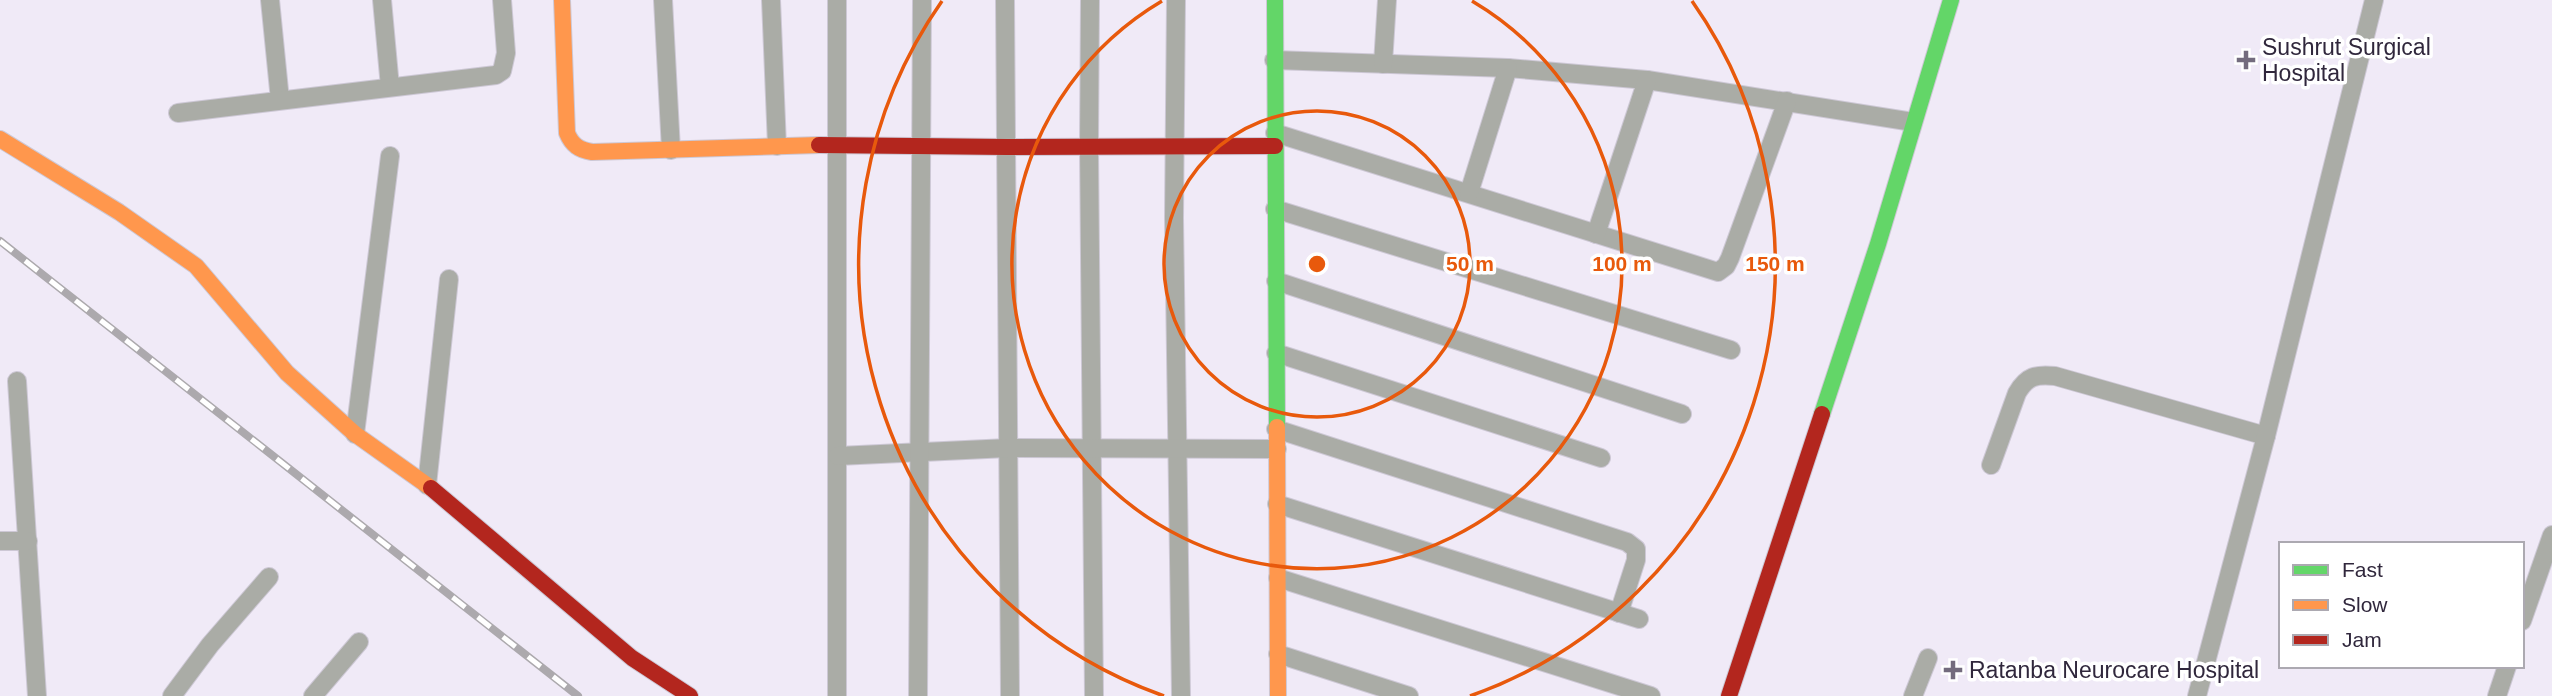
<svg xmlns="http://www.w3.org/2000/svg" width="2552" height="696" viewBox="0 0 2552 696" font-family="Arial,sans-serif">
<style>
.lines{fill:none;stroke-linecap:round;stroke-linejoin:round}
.street-casing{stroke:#cdc8d5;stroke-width:20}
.fast-casing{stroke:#cdc8d5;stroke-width:18}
.slow-casing{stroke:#cdc8d5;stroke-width:18}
.jam-casing{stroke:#cdc8d5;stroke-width:18}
.street{stroke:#aaaca6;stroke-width:18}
.fast{stroke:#63d668;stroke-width:16}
.slow{stroke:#ff974d;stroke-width:16}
.jam{stroke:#b3261e;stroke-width:16}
.rail-casing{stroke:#aca9ad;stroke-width:8}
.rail{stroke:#fff;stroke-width:5;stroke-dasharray:16;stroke-linecap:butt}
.ring{fill:none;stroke:#e8590c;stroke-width:3.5}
.poi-dot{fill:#736b7d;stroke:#fff;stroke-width:2.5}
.labels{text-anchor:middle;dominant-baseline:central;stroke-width:7;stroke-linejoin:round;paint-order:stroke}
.poi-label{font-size:23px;fill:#30273c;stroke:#fff;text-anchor:start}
.centre{fill:#e8590c;stroke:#fff;stroke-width:3.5}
.ring-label{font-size:21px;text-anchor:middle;font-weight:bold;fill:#e8590c;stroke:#fff;stroke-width:7;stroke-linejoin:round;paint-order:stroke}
</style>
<rect width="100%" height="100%" fill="#f0eaf7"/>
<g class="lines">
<!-- street casing -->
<g class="street-casing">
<g id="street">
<polyline points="270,0 280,100"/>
<polyline points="382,0 390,87"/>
<polyline points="663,0 671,150"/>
<polyline points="771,0 777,146"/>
<polyline points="837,0 837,696"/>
<polyline points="1005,0 1010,696"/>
<polyline points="1090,0 1089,146 1094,696"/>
<polyline points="1176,0 1174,218 1181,696"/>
<polyline points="1274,60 1508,68 1647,80 1913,122"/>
<polyline points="1383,64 1387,0"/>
<polyline points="178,113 496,75 502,71 506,53 502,0"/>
<polyline points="1275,133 1718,272 1726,266 1730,258 1787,101"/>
<polyline points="1469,193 1508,68"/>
<polyline points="1275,209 1731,350"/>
<polyline points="1596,234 1647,80"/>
<polyline points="1276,281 1682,414"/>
<polyline points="1276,353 1601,458"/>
<polyline points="17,381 37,696"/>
<polyline points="1276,429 1627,542 1636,549 1636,560 1619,613"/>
<polyline points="355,434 390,156"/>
<polyline points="838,456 1008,448 1277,449"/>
<path d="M1991,465L2017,393C2027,376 2036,374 2055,376L2266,436"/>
<polyline points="427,485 449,279"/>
<polyline points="1277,504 1639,619"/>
<polyline points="0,541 28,541"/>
<polyline points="1278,578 1651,696"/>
<polyline points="2522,621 2552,535"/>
<polyline points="1278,654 1409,696"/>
<polyline points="172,696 210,645 269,577"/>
<polyline points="313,696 359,642"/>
<polyline points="918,696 922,0"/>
<polyline points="1913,696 1928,658"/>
<polyline points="2197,696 2266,436 2374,0"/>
<polyline points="2497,696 2507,666"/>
</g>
</g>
<!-- fast casing -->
<g class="fast-casing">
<g id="fast">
<polyline points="1275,0 1277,427"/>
<polyline points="1822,414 1878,244 1951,0"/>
</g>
</g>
<!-- slow casing -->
<g class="slow-casing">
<g id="slow">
<path d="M562,0L567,133C572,145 579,150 592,152L819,145"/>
<polyline points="0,139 119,212 196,266 287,373 355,434 431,488"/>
<polyline points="1277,427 1278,696"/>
</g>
</g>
<!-- jam casing -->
<g class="jam-casing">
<g id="jam">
<polyline points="819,145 1007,147 1275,146"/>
<polyline points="431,488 632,658 690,696"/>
<polyline points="1729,696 1822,414"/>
</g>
</g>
<!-- street -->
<use href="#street" class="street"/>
<!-- fast -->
<use href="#fast" class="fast"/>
<!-- slow -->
<use href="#slow" class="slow"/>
<!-- jam -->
<use href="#jam" class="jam"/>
<!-- rail casing -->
<g class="rail-casing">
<polyline id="rail" points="0,241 578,696"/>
</g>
<!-- rail -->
<use href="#rail" class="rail"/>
</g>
<!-- distance rings -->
<g class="ring">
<circle cx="1317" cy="264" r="153"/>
<path d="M1472 1A305 305 0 1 1 1162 1"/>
<path d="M1164 696A458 458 0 0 1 942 1M1692 1A458 458 0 0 1 1470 696"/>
</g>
<!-- markers -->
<g class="poi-dot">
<path d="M2242.5 49.5h7v7h7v7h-7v7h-7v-7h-7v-7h7z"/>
<path d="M1949.5 659.5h7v7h7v7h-7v7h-7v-7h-7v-7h7z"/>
</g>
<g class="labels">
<!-- poi labels -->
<g class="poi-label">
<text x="2262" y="47">Sushrut Surgical<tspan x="2262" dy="26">Hospital</tspan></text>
<text x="1969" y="670">Ratanba Neurocare Hospital</text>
</g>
</g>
<circle cx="1317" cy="264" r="10" class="centre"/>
<g class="ring-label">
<text x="1470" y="271">50 m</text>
<text x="1622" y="271">100 m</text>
<text x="1775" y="271">150 m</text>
</g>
<!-- legend -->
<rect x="2279" y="542" width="245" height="126" fill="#ffffff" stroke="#aca9b1" stroke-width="2"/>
<rect x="2293" y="565" width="35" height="10" fill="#63d668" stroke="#aca9b1" stroke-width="2"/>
<text x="2342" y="577" font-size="21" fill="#30273c">Fast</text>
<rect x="2293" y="600" width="35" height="10" fill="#ff974d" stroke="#aca9b1" stroke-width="2"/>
<text x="2342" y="612" font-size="21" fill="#30273c">Slow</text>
<rect x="2293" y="635" width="35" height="10" fill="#b3261e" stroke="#aca9b1" stroke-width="2"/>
<text x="2342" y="647" font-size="21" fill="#30273c">Jam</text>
</svg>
